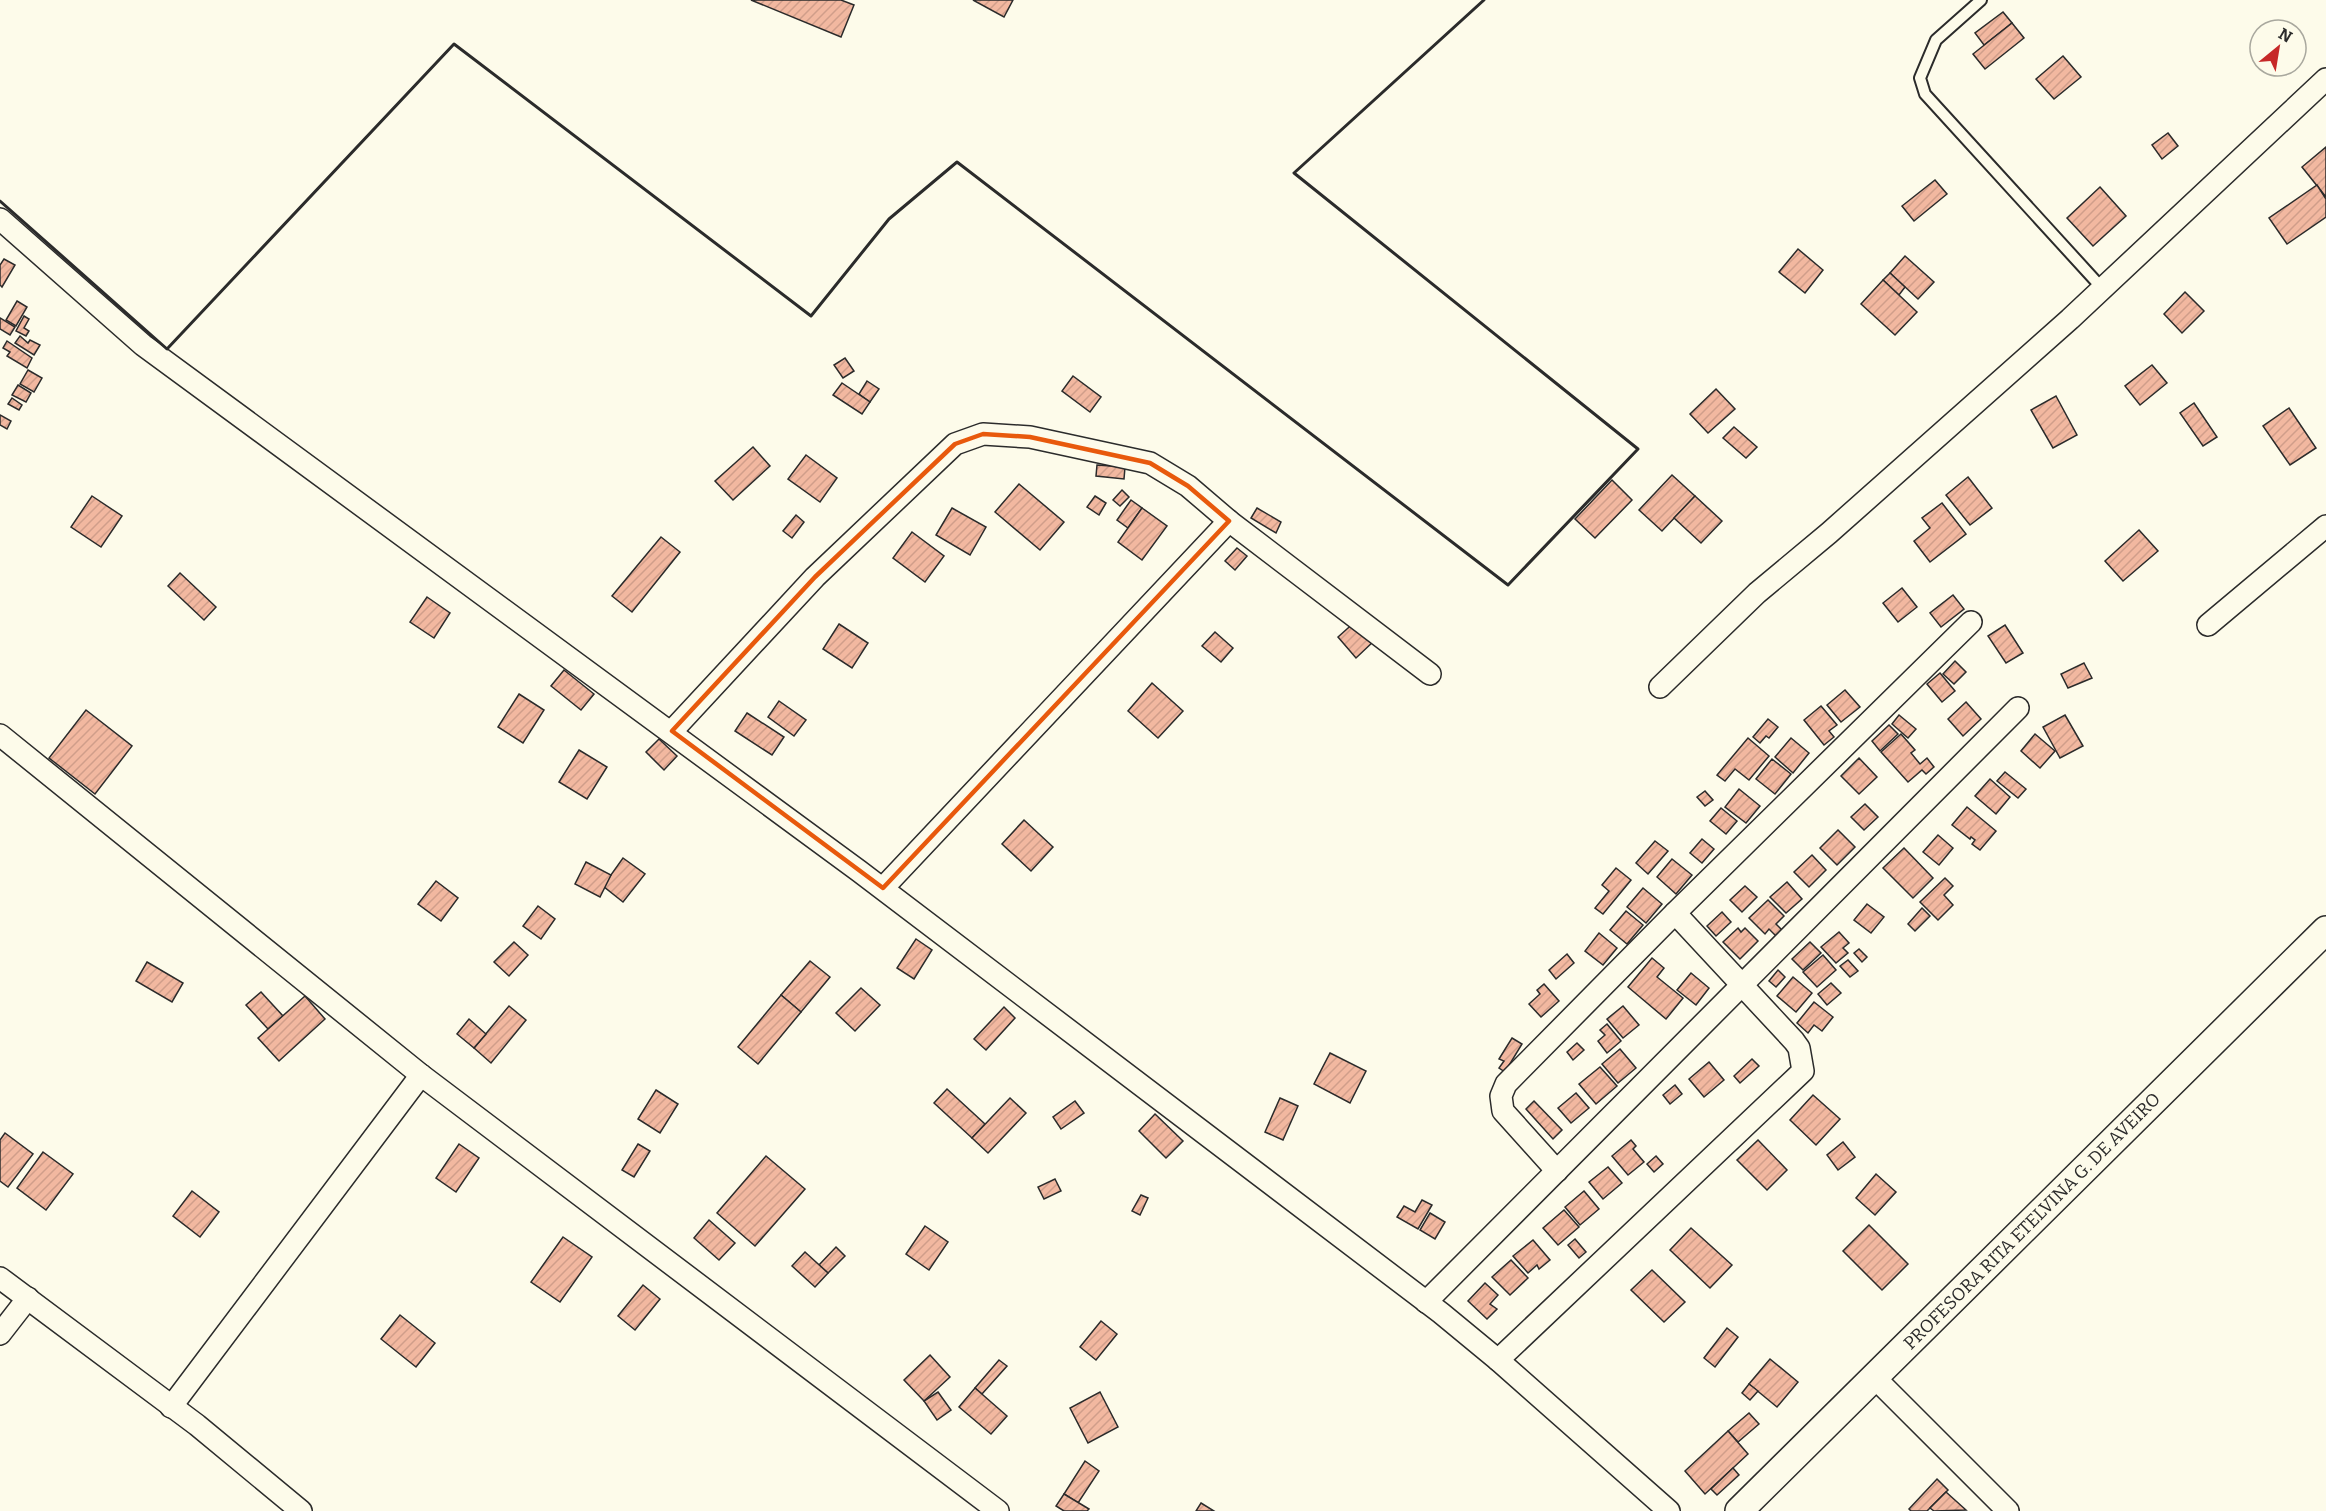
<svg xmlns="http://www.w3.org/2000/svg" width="2326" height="1511" viewBox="0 0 2326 1511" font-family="Bitter,serif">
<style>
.building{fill:url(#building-hatch);stroke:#2b2b2b;stroke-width:1.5}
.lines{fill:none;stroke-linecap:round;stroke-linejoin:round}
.service-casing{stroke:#2b2b2b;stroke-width:14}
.minor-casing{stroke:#2b2b2b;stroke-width:24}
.tertiary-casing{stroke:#2b2b2b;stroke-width:30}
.service{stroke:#fdfbea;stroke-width:10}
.minor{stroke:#fdfbea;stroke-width:21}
.tertiary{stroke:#fdfbea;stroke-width:27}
.wall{stroke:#2b2b2b;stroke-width:3}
.marked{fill:none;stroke:#e8590c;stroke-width:4.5;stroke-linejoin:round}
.labels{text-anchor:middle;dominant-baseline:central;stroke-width:4.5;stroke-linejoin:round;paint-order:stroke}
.street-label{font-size:18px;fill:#2b2b2b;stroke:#fdfbea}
</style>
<defs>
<pattern id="building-hatch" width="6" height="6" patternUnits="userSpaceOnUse" patternTransform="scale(1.5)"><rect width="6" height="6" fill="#f2b8a0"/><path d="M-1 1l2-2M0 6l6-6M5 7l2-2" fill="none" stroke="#d09e8a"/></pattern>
</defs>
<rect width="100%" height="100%" fill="#fdfbea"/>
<!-- building -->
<g class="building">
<polygon points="751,0 841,0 854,5 841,37"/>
<polygon points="973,0 1013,0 1004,17"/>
<polygon points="2003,12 2012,23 1984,45 1975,33"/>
<polygon points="2012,23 2024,38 1985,69 1973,54"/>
<polygon points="2063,56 2081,77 2054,99 2036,79"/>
<polygon points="2168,133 2178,146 2162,159 2152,145"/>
<polygon points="2326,147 2326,197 2302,167"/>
<polygon points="1935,180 1947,194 1914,221 1902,206"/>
<polygon points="2317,185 2326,199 2326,217 2287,244 2269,218"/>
<polygon points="2100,187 2126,216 2093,246 2067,218"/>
<polygon points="1798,249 1823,270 1805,293 1779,272"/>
<polygon points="1905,256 1934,282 1918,299 1890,273"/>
<polygon points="4,259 15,265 2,287 0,285 0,265"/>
<polygon points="1890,273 1905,287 1899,295 1883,280"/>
<polygon points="1883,280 1917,312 1895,335 1861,304"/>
<polygon points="2185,292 2204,311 2182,333 2164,314"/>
<polygon points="17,301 27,307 16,326 6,320"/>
<polygon points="24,316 29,319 24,328 29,331 26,336 16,331"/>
<polygon points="0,318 15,327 10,335 0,329"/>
<polygon points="20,336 28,343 30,340 40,345 34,355 15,343"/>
<polygon points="7,341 32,358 27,368 7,356 10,352 3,348"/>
<polygon points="845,358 854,371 843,378 834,365"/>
<polygon points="2152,365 2167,383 2140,405 2125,386"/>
<polygon points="28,370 42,378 34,392 20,384"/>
<polygon points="1073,376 1101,397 1090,412 1062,391"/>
<polygon points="867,381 879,389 870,402 859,394"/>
<polygon points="842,383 870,402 862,414 833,395"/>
<polygon points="18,385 31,393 26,402 12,395"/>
<polygon points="1716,389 1735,409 1708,433 1690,414"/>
<polygon points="2056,396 2077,435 2053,448 2031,410"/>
<polygon points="12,398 22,405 19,410 8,404"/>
<polygon points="2194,403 2217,437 2203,446 2180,413"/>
<polygon points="2289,408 2316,448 2290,465 2263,426"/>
<polygon points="0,415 11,421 7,429 0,425"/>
<polygon points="1734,427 1757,447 1746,458 1723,438"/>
<polygon points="753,447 770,466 733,500 715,481"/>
<polygon points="806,455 837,478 820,502 788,479"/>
<polygon points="1097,465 1125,467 1124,479 1096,476"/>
<polygon points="1672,475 1695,496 1662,531 1639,510"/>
<polygon points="1968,477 1992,508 1970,525 1946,495"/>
<polygon points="1612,480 1632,500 1595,538 1575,519"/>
<polygon points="1019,484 1064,522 1040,550 995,512"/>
<polygon points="1122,490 1129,497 1120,506 1113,500"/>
<polygon points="92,496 122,516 101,547 71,527"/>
<polygon points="1095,496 1106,503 1099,515 1087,507"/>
<polygon points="1695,496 1722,521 1701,543 1674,518"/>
<polygon points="1131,500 1142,508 1128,528 1117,520"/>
<polygon points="1942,503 1966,534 1930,562 1914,541 1930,528 1922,518"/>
<polygon points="952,508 986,527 970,555 936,535"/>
<polygon points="1142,508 1167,526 1142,560 1118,542"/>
<polygon points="1257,508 1281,522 1276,533 1251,518"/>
<polygon points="796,515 804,522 792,538 783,531"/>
<polygon points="2139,530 2158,551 2123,581 2105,561"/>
<polygon points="912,532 944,556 925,582 893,558"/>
<polygon points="661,537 680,552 632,612 612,596"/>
<polygon points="1237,548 1247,556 1235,570 1225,561"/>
<polygon points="180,573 216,607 204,620 168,586"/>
<polygon points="1902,588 1917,607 1898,622 1883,603"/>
<polygon points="1953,595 1964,609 1941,627 1930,613"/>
<polygon points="427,597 450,613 434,638 410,622"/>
<polygon points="1357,620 1375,640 1356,658 1338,637"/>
<polygon points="839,624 868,643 852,668 823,649"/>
<polygon points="2005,625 2023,653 2006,663 1988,636"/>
<polygon points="1215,632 1233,648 1221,662 1202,646"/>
<polygon points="1955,661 1966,672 1954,684 1943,674"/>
<polygon points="2084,663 2092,678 2068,688 2061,674"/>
<polygon points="564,670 594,694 581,710 551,686"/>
<polygon points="1940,673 1955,691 1942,702 1927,684"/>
<polygon points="1152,683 1183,711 1158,738 1128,711"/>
<polygon points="1845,690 1860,707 1841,722 1827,705"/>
<polygon points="519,694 544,710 523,743 498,727"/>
<polygon points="779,701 806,720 794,736 768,717"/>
<polygon points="1966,702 1981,719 1963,736 1948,719"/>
<polygon points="1821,706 1837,725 1829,731 1834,737 1824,745 1804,720"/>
<polygon points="86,710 132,746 95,794 49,758"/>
<polygon points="747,713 784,737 772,755 735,731"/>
<polygon points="1899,715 1916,729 1908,738 1892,724"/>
<polygon points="2065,715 2083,746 2060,758 2043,727"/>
<polygon points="1768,719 1778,727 1769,738 1766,736 1760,743 1753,737"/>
<polygon points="1889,725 1898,734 1880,751 1872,741"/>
<polygon points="1901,734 1915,750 1911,753 1920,764 1927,758 1934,767 1926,774 1922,770 1908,782 1881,752"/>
<polygon points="2035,734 2055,751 2040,768 2021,751"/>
<polygon points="1748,738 1769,756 1749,780 1735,769 1725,781 1717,775"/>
<polygon points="1791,738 1809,753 1793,773 1775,757"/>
<polygon points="659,739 677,756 664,770 646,752"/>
<polygon points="579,750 607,767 587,799 559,782"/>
<polygon points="1859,758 1877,777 1859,794 1841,776"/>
<polygon points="1772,759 1791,774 1775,794 1756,779"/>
<polygon points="2005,772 2026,789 2018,798 1997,781"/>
<polygon points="1990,779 2010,797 1996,814 1975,796"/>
<polygon points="1739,789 1760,806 1746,823 1725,807"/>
<polygon points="1705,791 1713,800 1705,806 1697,797"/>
<polygon points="1865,804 1878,817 1864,830 1851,817"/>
<polygon points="1967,807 1996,831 1980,850 1972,844 1975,840 1971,837 1970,839 1952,825"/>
<polygon points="1721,808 1737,821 1726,834 1710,821"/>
<polygon points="1024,820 1053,847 1031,871 1002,844"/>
<polygon points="1838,830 1855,847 1837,865 1820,848"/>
<polygon points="1938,835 1953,848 1939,865 1923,852"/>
<polygon points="1702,839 1714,849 1702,863 1690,853"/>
<polygon points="1655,841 1668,851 1648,874 1636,863"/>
<polygon points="1904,848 1933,878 1913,898 1883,868"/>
<polygon points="1812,855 1826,870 1809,887 1794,872"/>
<polygon points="623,858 645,874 623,902 603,886"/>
<polygon points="1672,859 1692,875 1676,894 1657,877"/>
<polygon points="586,862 611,875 600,897 575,884"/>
<polygon points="1616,868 1631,880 1603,914 1595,908 1609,891 1602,885"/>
<polygon points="1945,878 1953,886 1944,895 1953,905 1938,920 1920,902"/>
<polygon points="436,881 458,898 441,921 418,904"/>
<polygon points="1787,882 1802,899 1786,913 1770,897"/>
<polygon points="1745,886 1757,897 1742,912 1730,900"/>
<polygon points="1643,888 1662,904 1646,923 1627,907"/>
<polygon points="1768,900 1784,916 1776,924 1784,932 1778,938 1769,929 1765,934 1749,918"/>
<polygon points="1867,904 1884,917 1871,933 1854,920"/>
<polygon points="538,906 555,919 541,939 523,926"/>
<polygon points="1922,908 1930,916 1915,931 1908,924"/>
<polygon points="1626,911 1643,925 1627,944 1610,930"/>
<polygon points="1722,912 1731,922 1716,936 1707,926"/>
<polygon points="1738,928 1741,932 1745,928 1758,941 1740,959 1723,942"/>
<polygon points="1839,932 1849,943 1843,948 1848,953 1836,963 1821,947"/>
<polygon points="1599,933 1617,948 1603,965 1585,951"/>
<polygon points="916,939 932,950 914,979 897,968"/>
<polygon points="514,942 528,955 509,976 494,962"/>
<polygon points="1810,942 1821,953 1803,970 1792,959"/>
<polygon points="1859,949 1867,957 1862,962 1854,953"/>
<polygon points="1567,954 1574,963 1556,979 1549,970"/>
<polygon points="1823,955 1836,970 1817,987 1803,972"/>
<polygon points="1652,958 1664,968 1657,977 1683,998 1666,1019 1628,987"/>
<polygon points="1848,960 1858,971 1850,977 1840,966"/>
<polygon points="810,961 830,977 801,1012 781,995"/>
<polygon points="147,962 183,983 172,1002 136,981"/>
<polygon points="1778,970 1785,977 1776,987 1769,981"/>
<polygon points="1691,973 1709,988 1696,1005 1677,990"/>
<polygon points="1793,977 1812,993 1796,1012 1777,996"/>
<polygon points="1831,983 1841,993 1827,1005 1818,994"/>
<polygon points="1544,984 1559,1001 1541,1017 1529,1004 1540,994 1537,990"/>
<polygon points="861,988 880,1005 855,1031 836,1013"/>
<polygon points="261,992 283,1016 268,1029 246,1005"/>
<polygon points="781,995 801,1012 758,1064 738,1047"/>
<polygon points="305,996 325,1019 279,1061 258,1038"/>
<polygon points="1814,1002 1833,1017 1822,1031 1814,1025 1808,1033 1797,1023"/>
<polygon points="509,1006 526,1020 491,1063 474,1048"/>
<polygon points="1623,1006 1639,1025 1623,1038 1607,1019"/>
<polygon points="1004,1007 1015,1018 986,1050 974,1039"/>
<polygon points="469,1019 486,1034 474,1048 457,1034"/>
<polygon points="1607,1024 1621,1041 1607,1053 1598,1041 1605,1035 1600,1030"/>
<polygon points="1512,1038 1522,1044 1505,1072 1499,1068 1504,1061 1499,1059"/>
<polygon points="1577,1043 1584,1050 1573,1060 1567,1052"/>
<polygon points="1620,1049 1636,1068 1618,1083 1602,1064"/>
<polygon points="1330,1053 1366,1071 1350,1103 1314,1084"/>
<polygon points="1752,1059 1759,1066 1740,1083 1734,1076"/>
<polygon points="1709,1062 1724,1080 1704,1097 1689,1079"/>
<polygon points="1600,1067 1617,1086 1596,1104 1579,1084"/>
<polygon points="1675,1085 1682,1094 1670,1104 1663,1095"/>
<polygon points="947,1089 985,1124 972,1138 934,1103"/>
<polygon points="656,1090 678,1104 660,1133 638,1119"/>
<polygon points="1576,1093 1589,1108 1571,1123 1558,1108"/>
<polygon points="1813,1095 1840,1119 1816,1145 1790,1120"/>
<polygon points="1010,1098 1026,1113 988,1153 972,1138"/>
<polygon points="1280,1098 1298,1106 1283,1140 1265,1132"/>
<polygon points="1075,1101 1084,1113 1061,1129 1053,1117"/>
<polygon points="1534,1101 1562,1130 1553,1139 1526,1109"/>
<polygon points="1155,1114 1183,1141 1166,1158 1139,1131"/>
<polygon points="5,1133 33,1154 8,1187 0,1181 0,1140"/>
<polygon points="1631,1140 1636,1146 1633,1149 1644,1162 1628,1175 1612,1156"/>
<polygon points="1758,1140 1787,1170 1767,1190 1737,1160"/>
<polygon points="1843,1142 1855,1157 1838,1170 1827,1155"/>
<polygon points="459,1144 479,1158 456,1192 436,1178"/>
<polygon points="638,1144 650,1151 634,1177 622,1170"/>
<polygon points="43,1152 73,1174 46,1210 17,1188"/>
<polygon points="766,1156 805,1189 755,1246 717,1213"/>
<polygon points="1656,1156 1663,1164 1654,1172 1647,1164"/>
<polygon points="1608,1167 1622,1183 1603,1199 1589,1182"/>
<polygon points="1876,1174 1896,1192 1875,1215 1856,1198"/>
<polygon points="1055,1179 1061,1191 1044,1199 1038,1187"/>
<polygon points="192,1191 219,1212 200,1237 173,1216"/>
<polygon points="1584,1191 1599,1209 1580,1225 1565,1207"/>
<polygon points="1141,1195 1148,1198 1140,1215 1132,1211"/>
<polygon points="1422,1200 1432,1205 1418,1229 1397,1217 1404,1206 1415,1212"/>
<polygon points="1564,1210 1579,1227 1558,1245 1543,1228"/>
<polygon points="1430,1213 1445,1222 1435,1239 1420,1230"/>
<polygon points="709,1220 735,1243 719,1260 694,1238"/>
<polygon points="1869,1225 1908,1264 1882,1290 1843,1251"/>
<polygon points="925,1226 948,1242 929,1270 906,1254"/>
<polygon points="1691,1228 1732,1265 1710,1288 1670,1250"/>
<polygon points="563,1237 592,1257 560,1302 531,1282"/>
<polygon points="1575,1239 1586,1252 1579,1258 1568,1245"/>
<polygon points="1533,1240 1550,1260 1539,1269 1537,1265 1528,1273 1513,1256"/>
<polygon points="836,1247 845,1256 828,1273 819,1265"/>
<polygon points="805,1252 828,1273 815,1287 792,1266"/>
<polygon points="1511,1260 1528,1278 1510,1295 1492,1277"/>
<polygon points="1652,1270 1685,1302 1664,1322 1631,1290"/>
<polygon points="1485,1283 1498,1295 1490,1304 1497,1309 1487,1319 1468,1301"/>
<polygon points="643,1285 660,1299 635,1330 618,1316"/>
<polygon points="400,1315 435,1343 416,1367 381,1339"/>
<polygon points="1101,1321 1117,1334 1096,1360 1080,1347"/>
<polygon points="1727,1328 1738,1337 1715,1367 1704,1358"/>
<polygon points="930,1355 950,1377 924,1401 904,1380"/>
<polygon points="1770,1359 1798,1382 1777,1407 1749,1384"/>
<polygon points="999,1360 1007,1366 982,1394 975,1388"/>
<polygon points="1749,1384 1758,1391 1750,1400 1742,1393"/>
<polygon points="975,1388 1007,1416 991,1434 959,1407"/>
<polygon points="938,1392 951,1410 937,1420 924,1401"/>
<polygon points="1100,1392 1118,1427 1088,1443 1070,1408"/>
<polygon points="1749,1413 1759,1424 1738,1442 1728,1431"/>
<polygon points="1728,1431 1748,1454 1705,1494 1685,1471"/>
<polygon points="1085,1461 1099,1471 1078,1503 1064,1494"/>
<polygon points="1733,1468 1739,1475 1717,1495 1711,1489"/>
<polygon points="1937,1479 1948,1490 1927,1511 1911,1511 1909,1509"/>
<polygon points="1946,1492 1966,1510 1934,1511 1930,1508"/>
<polygon points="1064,1494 1089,1509 1087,1511 1064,1511 1056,1506"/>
<polygon points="1201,1503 1214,1511 1196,1511"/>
</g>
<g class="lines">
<!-- service casing -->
<g class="service-casing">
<polyline id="service" points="1981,0 1936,40 1920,78 1925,94 2102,288"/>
</g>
<!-- minor casing -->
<g class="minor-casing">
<g id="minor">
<polyline points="0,219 143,345 859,871 1441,1313 1498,1360 1669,1511"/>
<polyline points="2208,625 2326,526"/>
<polyline points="1660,687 1757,593 1829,533 2070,319 2326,79"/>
<polyline points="672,731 815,577 955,444 983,434 1030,437 1150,463 1188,486 1229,521 1430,674"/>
<polyline points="0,735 421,1075 998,1511"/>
<polyline points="883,888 1229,521"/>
<polyline points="1557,1171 1503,1111 1501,1096 1506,1084 1675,913 1971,622"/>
<polyline points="0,1278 197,1425 301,1511"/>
<polyline points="1426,1302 2018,708"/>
<polyline points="0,1334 28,1298"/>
<polyline points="1498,1360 1803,1071 1799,1048 1794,1041 1675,913"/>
<polyline points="1874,1377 2008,1511"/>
<polyline points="171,1407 421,1075"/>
</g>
</g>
<!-- tertiary casing -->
<g class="tertiary-casing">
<polyline id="tertiary" points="1739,1511 2326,930"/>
</g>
<!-- service -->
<use href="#service" class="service"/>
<!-- minor -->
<use href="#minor" class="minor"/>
<!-- tertiary -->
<use href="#tertiary" class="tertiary"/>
<!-- wall -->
<polyline class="wall" points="0,201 167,349 454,44 811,316 889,219 957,162 1508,585 1638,449 1294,173 1484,0"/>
</g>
<!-- marked area -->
<path class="marked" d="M983,434L1030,437L1150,463L1188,486L1229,521L883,888L672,731L815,577L955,444Z"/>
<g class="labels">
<!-- street labels -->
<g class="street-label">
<text transform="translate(2032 1221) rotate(-45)">PROFESORA RITA ETELVINA G. DE AVEIRO</text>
</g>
</g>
<!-- north arrow -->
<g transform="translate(2278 48) rotate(30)"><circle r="28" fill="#fdfbea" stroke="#a9a89e" stroke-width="1.5"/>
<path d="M0-4.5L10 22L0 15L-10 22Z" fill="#c62828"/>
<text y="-9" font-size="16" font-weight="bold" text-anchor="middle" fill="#2b2b2b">N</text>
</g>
</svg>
